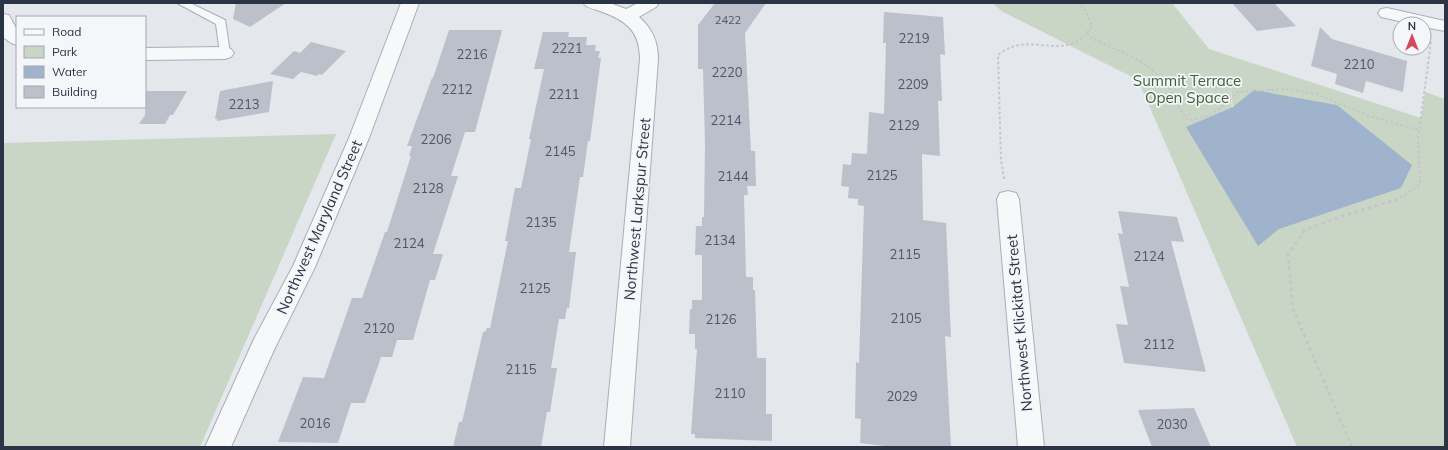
<svg xmlns="http://www.w3.org/2000/svg" width="1448" height="450" viewBox="0 0 1448 450" font-family="Mulish,sans-serif">
<style>
.green{fill:#c9d6c5;fill-rule:evenodd}
.water{fill:#9fb4cc}
.building{fill:#bbc0ca}
.lines{fill:none;stroke-linecap:round;stroke-linejoin:round}
.service-casing{stroke:#a9aeb7;stroke-width:2}
.minor-casing{stroke:#a9aeb7;stroke-width:2}
.path-far1{stroke:#c2c5cb;stroke-width:2;stroke-dasharray:2.5 2.5;stroke-linecap:butt}
.path{stroke:#c2c5cb;stroke-width:2.5;stroke-dasharray:3.5 3.5;stroke-linecap:butt}
.service{fill:#f7f8fa;fill-rule:evenodd}
.minor{fill:#f7f8fa;fill-rule:evenodd}
.labels{text-anchor:middle;dominant-baseline:central;stroke-width:3.5;stroke-linejoin:round;paint-order:stroke}
.far-number-label{font-size:11px;fill:#4f5766}
.number-label{font-size:13px;fill:#4f5766}
.park-label{font-size:15px;fill:#3f6138;stroke:#f4f6f9}
.street-label{font-size:15px;fill:#2b3445;stroke:#f4f6f9}
</style>
<rect width="100%" height="100%" fill="#e4e7ec"/>
<!-- green -->
<g class="green">
<path d="M992,3H1172L1209,49L1421,118L1425,92L1445,99V447H1297L1138,80L1003,12ZM1230,85L1233,107L1252,260L1231,101Z"/>
<polygon points="336,134 200,447 3,447 3,143"/>
</g>
<!-- water -->
<polygon class="water" points="1254,90 1337,105 1412,165 1401,188 1279,229 1258,246 1186,127 1233,107"/>
<!-- building -->
<g class="building">
<polygon points="236,3 286,3 250,27 233,19"/>
<polygon points="715,3 766,3 745,33 751,151 755,151 756,186 747,186 748,195 744,195 746,277 753,277 753,290 755,290 757,358 766,358 766,414 772,414 772,441 695,438 695,434 691,434 697,349 695,349 695,334 689,334 690,309 692,309 692,300 702,300 702,255 695,255 696,226 702,226 702,217 704,217 705,144 703,69 698,69 698,25"/>
<polygon points="1232,3 1274,3 1296,26 1257,31"/>
<polygon points="884,12 943,17 945,55 940,54 942,101 938,101 940,156 922,154 923,220 946,223 951,337 945,336 951,447 893,447 860,443 861,419 855,418 856,362 859,363 864,206 858,205 858,199 848,198 849,187 841,186 843,164 851,165 852,153 867,154 869,112 884,114 886,43 883,43"/>
<polygon points="1320,27 1332,39 1407,61 1403,92 1366,81 1363,93 1335,84 1337,74 1311,66"/>
<polygon points="449,30 502,30 475,132 465,132 451,176 458,176 433,254 443,254 435,280 430,280 413,340 397,340 392,357 381,357 365,403 351,403 338,443 278,442 303,377 324,378 352,298 362,298 385,232 387,232 411,156 409,156 412,146 407,146 432,78 433,78"/>
<polygon points="543,32 569,32 568,37 587,37 586,45 596,45 595,51 600,51 598,58 601,58 590,141 588,141 583,177 580,177 569,252 576,252 569,308 567,308 565,319 559,319 551,368 557,368 550,412 547,412 541,447 453,447 459,422 462,422 483,332 485,332 487,328 490,328 508,241 505,241 515,188 521,188 531,139 529,139 544,69 534,69"/>
<polygon points="311,42 346,51 322,75 319,74 317,76 301,72 293,79 270,74 294,51 300,53"/>
<polygon points="273,81 269,112 217,121 217,119 215,119 220,91"/>
<polygon points="145,91 187,91 173,115 170,115 165,124 139,124 145,115"/>
<polygon points="1118,211 1177,217 1184,242 1171,241 1206,372 1124,363 1116,324 1128,325 1120,286 1129,287 1118,233 1123,234"/>
<polygon points="1194,408 1211,447 1152,447 1138,410"/>
</g>
<g class="lines">
<!-- service casing -->
<g class="service-casing">
<polygon id="service" points="177,3 190,3 225,20 230,53 229,55 225,56 220,53 216,24"/>
</g>
<!-- minor casing -->
<g class="minor-casing">
<g id="minor">
<polygon points="401,3 419,3 369,138 315,267 274,350 231,447 205,447 254,339 293,266 349,138"/>
<path d="M583,3H610L626,9L638,3H659L656,7L639,17C652,28 658,41 658,59L630,447H604L640,59C640,30 625,20 600,11C594,9 587,8 583,3Z"/>
<polygon points="1387,8 1445,21 1445,31 1424,27 1424,24 1412,24 1381,17 1378,13 1381,9"/>
<polygon points="3,14 9,15 17,30 17,45 11,43 3,37"/>
<polygon points="225,47 231,49 234,53 231,57 225,59 145,60 145,48"/>
<polygon points="1008,191 1016,193 1019,199 1044,447 1018,447 997,199 1000,193"/>
</g>
</g>
<!-- path-far1 -->
<g class="path-far1">
<path d="M1087,33L1091,38C1119,51 1148,60 1167,85C1176,96 1179,111 1188,120C1212,118 1222,108 1238,92L1289,89L1316,94L1369,116L1419,130"/>
<path d="M1004,179L1001,160L998,55C1026,31 1059,58 1082,38C1086,35 1089,30 1092,26L1086,11L1079,3"/>
<polyline points="1396,200 1420,185 1418,138 1431,42"/>
</g>
<!-- path -->
<polyline class="path" points="1352,447 1293,309 1288,255 1305,230 1345,215 1399,199"/>
<!-- service -->
<use href="#service" class="service"/>
<!-- minor -->
<use href="#minor" class="minor"/>
</g>
<g class="labels">
<!-- far-number labels -->
<g class="far-number-label">
<text x="728" y="20">2422</text>
</g>
<!-- number labels -->
<g class="number-label">
<text x="914" y="38">2219</text>
<text x="567" y="48">2221</text>
<text x="472" y="54">2216</text>
<text x="1359" y="64">2210</text>
<text x="727" y="72">2220</text>
<text x="913" y="84">2209</text>
<text x="457" y="89">2212</text>
<text x="564" y="94">2211</text>
<text x="244" y="104">2213</text>
<text x="726" y="120">2214</text>
<text x="904" y="125">2129</text>
<text x="436" y="139">2206</text>
<text x="560" y="151">2145</text>
<text x="882" y="175">2125</text>
<text x="733" y="176">2144</text>
<text x="428" y="188">2128</text>
<text x="541" y="222">2135</text>
<text x="720" y="240">2134</text>
<text x="409" y="243">2124</text>
<text x="905" y="254">2115</text>
<text x="1149" y="256">2124</text>
<text x="535" y="288">2125</text>
<text x="906" y="318">2105</text>
<text x="721" y="319">2126</text>
<text x="379" y="328">2120</text>
<text x="1159" y="344">2112</text>
<text x="521" y="369">2115</text>
<text x="730" y="393">2110</text>
<text x="902" y="396">2029</text>
<text x="315" y="423">2016</text>
<text x="1172" y="424">2030</text>
</g>
<!-- park labels -->
<g class="park-label">
<text x="1187" y="80">Summit Terrace<tspan x="1187" dy="17">Open Space</tspan></text>
</g>
<!-- street labels -->
<g class="street-label">
<text transform="translate(637 209) rotate(-85)">Northwest Larkspur Street</text>
<text transform="translate(319 227) rotate(-66)">Northwest Maryland Street</text>
<text transform="translate(1019 323) rotate(-95)">Northwest Klickitat Street</text>
</g>
</g>
<!-- border -->
<rect width="1448" height="450" fill="none" stroke="#2b3445" stroke-width="8"/>
<!-- legend -->
<rect x="16" y="16" width="130" height="92" fill="#f4f6f9" stroke="#a4a8b1"/>
<rect x="24" y="29" width="20" height="6" fill="#f7f8fa" stroke="#a4a8b1"/>
<text x="52" y="36" font-size="12" fill="#2b3445">Road</text>
<rect x="24" y="46" width="20" height="12" fill="#c9d6c5" stroke="#a4a8b1"/>
<text x="52" y="56" font-size="12" fill="#2b3445">Park</text>
<rect x="24" y="66" width="20" height="12" fill="#9fb4cc" stroke="#a4a8b1"/>
<text x="52" y="76" font-size="12" fill="#2b3445">Water</text>
<rect x="24" y="86" width="20" height="12" fill="#bbc0ca" stroke="#a4a8b1"/>
<text x="52" y="96" font-size="12" fill="#2b3445">Building</text>
<!-- north arrow -->
<g transform="translate(1412 36)"><circle r="19" fill="#f4f6f9" stroke="#a4a8b1"/>
<path d="M0-3L7 15L0 10L-7 15Z" fill="#d1495b"/>
<text y="-6" font-size="11" font-weight="bold" text-anchor="middle" fill="#2b3445">N</text>
</g>
</svg>
